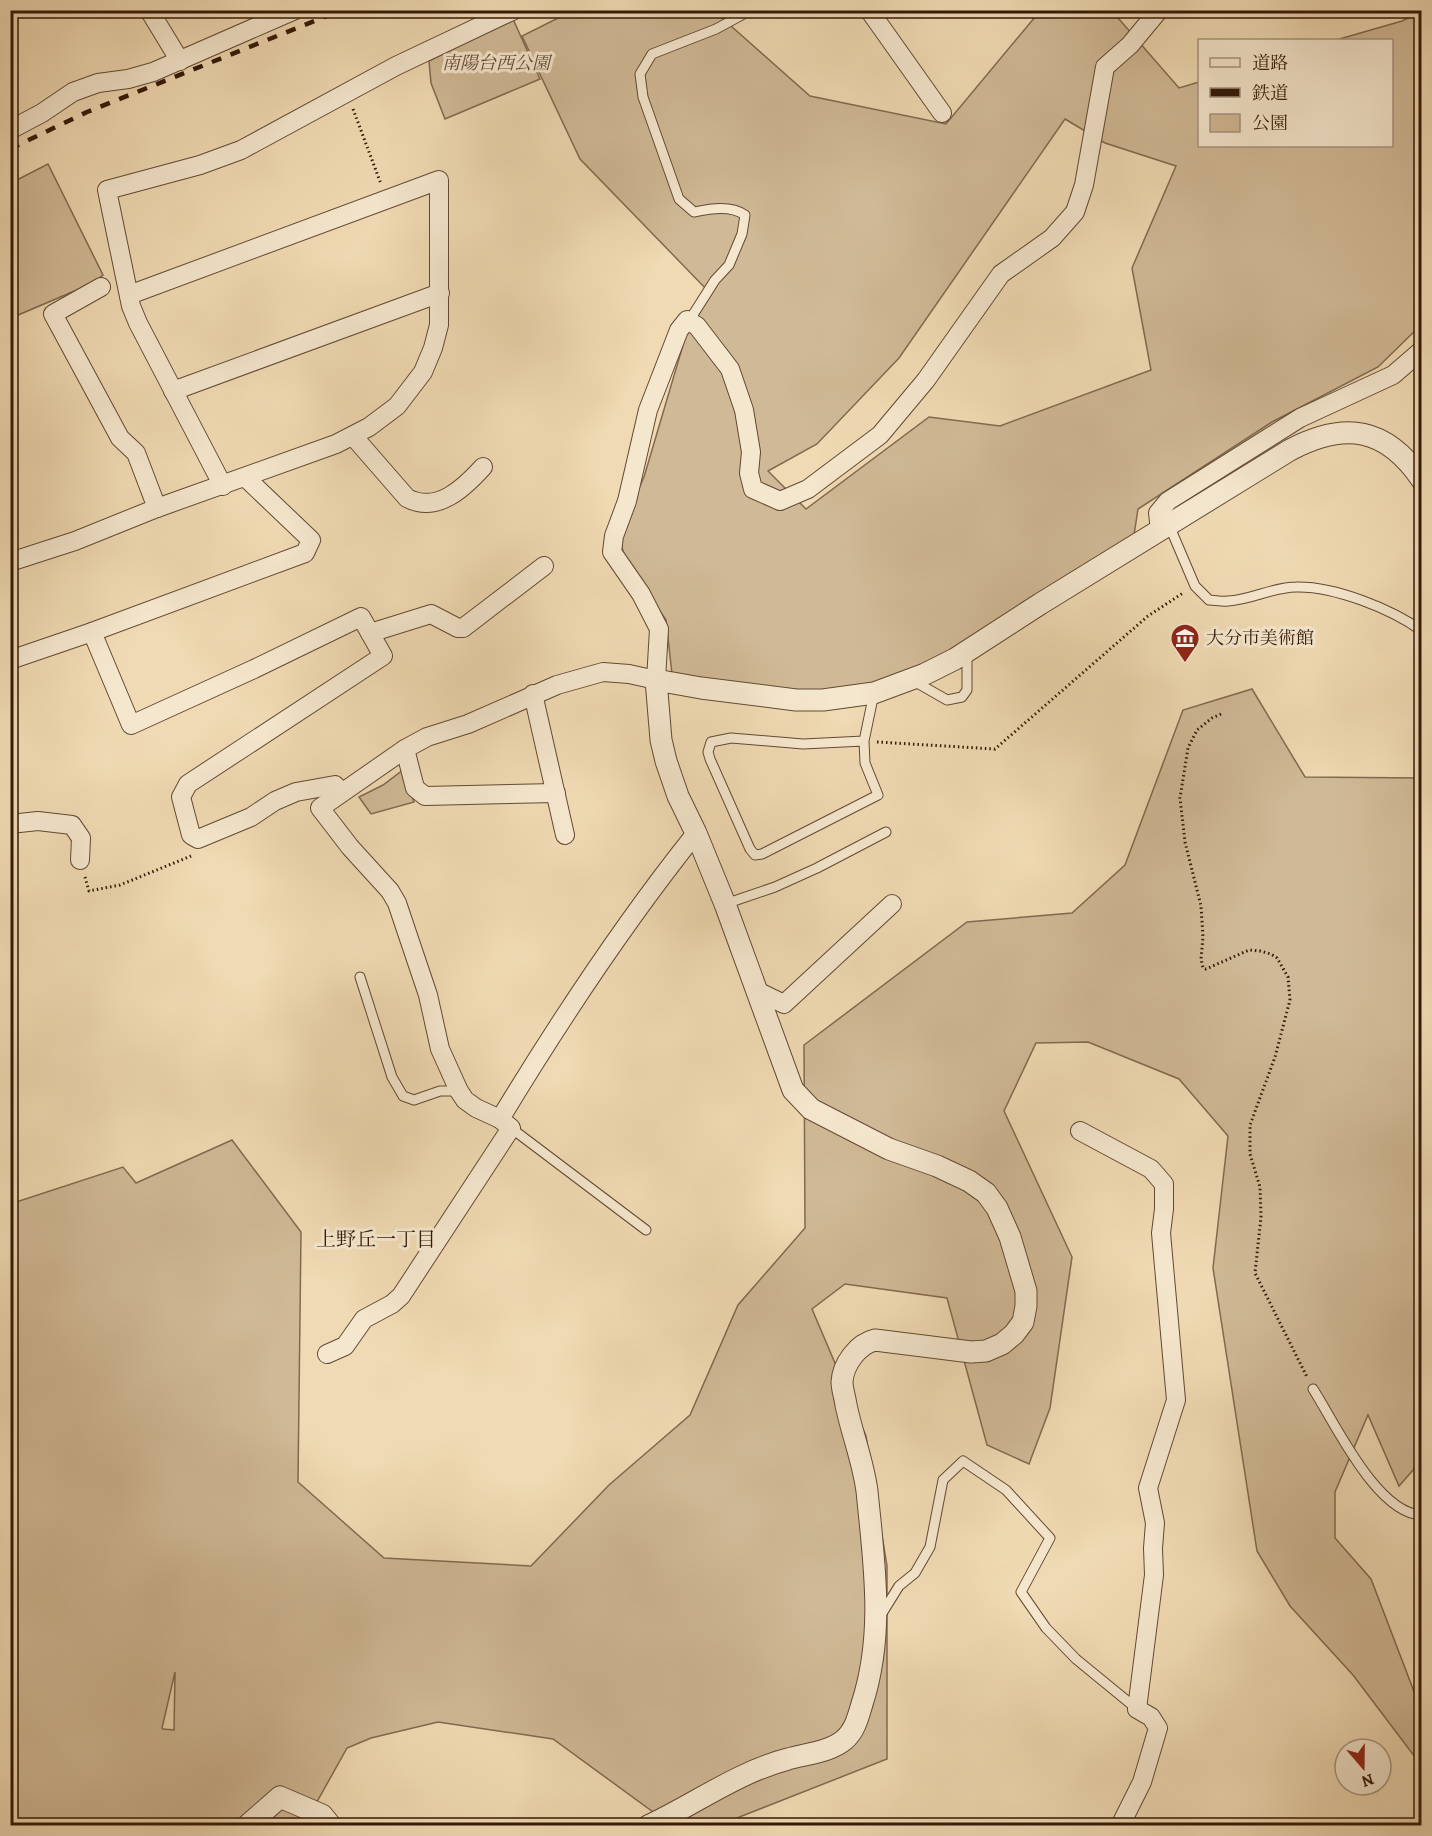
<svg xmlns="http://www.w3.org/2000/svg" width="1432" height="1836" viewBox="0 0 1432 1836" font-family="Alegreya,'Noto Serif JP',serif">
<style>
.green{fill:#d0b996;stroke:#82694f;stroke-width:1.5;fill-rule:evenodd}
.lines{fill:none;stroke-linecap:round;stroke-linejoin:round}
.service-casing{stroke:#624933;stroke-width:11}
.minor-casing{stroke:#624933;stroke-width:20}
.tertiary-casing{stroke:#624933;stroke-width:23}
.path{stroke:#331908;stroke-width:3;stroke-dasharray:1.5 3;stroke-linecap:butt}
.service{stroke:#f5e7ce;stroke-width:9}
.minor{stroke:#f5e7ce;stroke-width:18}
.tertiary{stroke:#f5e7ce;stroke-width:21}
.rail{stroke:#331908;stroke-width:4.5;stroke-dasharray:10 10;stroke-linecap:butt}
.labels{text-anchor:middle;dominant-baseline:central;stroke-width:6;stroke-linejoin:round;paint-order:stroke}
.park-label{font-size:18px;font-style:italic;fill:#624933;stroke:#f5e7ce}
.poi-label{font-size:18px;fill:#331908;stroke:#f5e7ce;text-anchor:start}
.neighbourhood-label{font-size:20px;fill:#331908;stroke:#f5e7ce}
</style>
<rect width="100%" height="100%" fill="#f0dab3"/>
<filter id="stains"><feTurbulence type="fractalNoise" baseFrequency=".00333" numOctaves="4"/><feColorMatrix values="0 0 0 0 .2 0 0 0 0 .09 0 0 0 0 .02 0 0 0 .5 -.17"/></filter>
<radialGradient id="worn" r=".72"><stop offset=".6" stop-color="#630" stop-opacity="0"/><stop offset="1" stop-color="#630" stop-opacity=".3"/></radialGradient>
<!-- green -->
<g class="green">
<path d="M572,11H714L810,96L946,124L1040,11H1112L1179,88L1199,82L1200,146H1392V40H1336L1402,21L1421,12V325L1378,367L1272,422L1138,509L1134,535L951,652L870,686L803,693L672,674L666,620L625,558L618,534L644,477L686,335L711,294L580,159L522,36ZM1065,119L1105,143L1176,166L1132,268L1151,370L1000,426L929,417L806,509L768,471L817,444L899,358Z"/>
<polygon points="513,19 540,79 445,119 431,83 429,61"/>
<polygon points="48,164 103,275 91,284 11,318 11,183"/>
<path d="M1252,689L1305,777L1421,778V1461L1399,1486L1368,1415L1335,1492V1538L1371,1579L1421,1710V1765L1353,1675L1290,1606L1257,1551L1213,1268L1228,1136L1179,1079L1088,1042L1036,1043L1004,1111L1072,1257L1050,1408L1029,1464L987,1445L947,1298L845,1284L812,1309L866,1436L887,1566V1759L719,1825H671L553,1739L438,1722L371,1738L347,1748L304,1825H11L10,1204L123,1167L136,1183L232,1140L301,1232L298,1482L384,1558L531,1566L609,1485L690,1415L738,1305L805,1228L804,1045L967,922L1072,913L1125,865L1183,710ZM175,1672L174,1730L163,1729L162,1728Z"/>
<polygon points="403,770 414,802 371,814 359,797 383,785"/>
</g>
<g class="lines">
<!-- service casing -->
<g class="service-casing">
<g id="service">
<path d="M689,321L715,280L729,265L742,234L745,215C730,205 710,209 694,212L679,199L643,97L640,74L652,54L716,29L751,10"/>
<path d="M1169,525L1195,586L1209,600C1215,600 1222,602 1228,601C1251,600 1273,587 1296,587C1334,586 1392,609 1422,631"/>
<polyline points="912,680 947,700 962,697 967,690 967,654"/>
<polyline points="864,741 865,763 878,795 762,854 755,855 750,849 710,759 708,752 711,742 731,738 803,744 864,741 874,693"/>
<polyline points="725,904 775,887 817,868 886,832"/>
<polyline points="360,977 392,1077 403,1096 414,1100 440,1091 459,1091"/>
<polyline points="511,1128 646,1230"/>
<path d="M1313,1389C1335,1423 1377,1514 1422,1515"/>
<polyline points="881,1615 899,1586 915,1573 930,1547 943,1480 963,1461 1006,1490 1050,1538 1021,1592 1046,1628 1076,1659 1137,1709"/>
</g>
</g>
<!-- minor casing -->
<g class="minor-casing">
<g id="minor">
<polyline points="149,10 180,61"/>
<polyline points="869,10 942,113"/>
<polyline points="10,130 42,113 73,92 98,83 128,79 153,72 295,10"/>
<polyline points="101,287 53,314 120,438 136,453 157,508"/>
<polyline points="173,391 440,293"/>
<path d="M353,436L407,498C437,514 464,488 483,467"/>
<polyline points="223,486 138,323 131,306 107,190 200,165 241,150 396,66 514,10"/>
<polyline points="1160,530 1158,513 1168,501 1300,418 1393,375 1422,350"/>
<polyline points="10,562 75,541 157,508 336,444 369,427 397,406 423,372 433,348 439,325 439,180 129,295"/>
<polyline points="92,632 131,725 254,669 361,617 383,656 188,784 181,797 191,835 198,839 251,817 275,801 296,792 335,785 341,792"/>
<polyline points="370,633 431,614 458,628 463,628 544,566"/>
<polyline points="10,660 92,632 305,553 311,540 246,478"/>
<polyline points="533,694 565,835"/>
<polyline points="405,749 415,788 425,796 556,793"/>
<polyline points="10,824 38,821 72,825 81,838 80,860"/>
<polyline points="757,991 784,1004 892,904"/>
<polyline points="500,1119 476,1108 465,1100 459,1091 440,1049 428,995 397,903 390,891 350,847 320,808 405,749 427,737 468,724 557,685 603,672 629,674 656,680 659,629 641,594 612,552 614,536 627,501 648,410 679,330 687,320 697,326 730,369 744,410 751,452 749,473 753,489 780,501 808,489 880,435 926,380 1001,274 1052,238 1075,212 1084,185 1105,67 1130,45 1159,10"/>
<polyline points="1080,1131 1151,1169 1164,1184 1164,1209 1161,1233 1176,1400 1148,1488 1155,1523 1153,1548 1154,1575 1137,1709 1151,1717 1158,1728 1142,1782 1120,1826"/>
<path d="M327,1354L345,1346L364,1319L392,1304L401,1296L511,1128L500,1119C560,1020 624,923 696,833"/>
</g>
</g>
<!-- tertiary casing -->
<g class="tertiary-casing">
<g id="tertiary">
<polyline points="247,1826 280,1797 322,1815 331,1826"/>
<path d="M648,1826C695,1804 738,1772 788,1759C805,1754 830,1752 844,1740C855,1731 858,1717 862,1704C885,1633 874,1563 867,1491C863,1461 852,1434 846,1405C845,1397 842,1389 842,1382C843,1364 858,1344 875,1340L971,1352L986,1351L1002,1344L1014,1334L1023,1322L1026,1306V1291L1010,1237L997,1208L986,1193L969,1181L937,1166L889,1149L811,1109L793,1090L725,904L696,833L678,796L666,761L661,740L656,680L701,688L796,700H823L874,693L925,674L955,659L1040,604L1290,450C1345,421 1386,427 1422,480"/>
</g>
</g>
<!-- path -->
<g class="path">
<polyline points="353,109 381,184"/>
<polyline points="1221,714 1212,718 1197,730 1188,748 1180,798 1185,842 1201,906 1203,937 1201,959 1203,968 1206,969 1249,950 1260,951 1271,954 1277,958 1288,977 1290,1000 1275,1057 1250,1125 1250,1154 1260,1187 1261,1217 1255,1273 1307,1377"/>
<polyline points="877,742 995,749 1148,616 1183,593"/>
<polyline points="85,877 89,891 120,885 191,856"/>
</g>
<!-- service -->
<use href="#service" class="service"/>
<!-- minor -->
<use href="#minor" class="minor"/>
<!-- tertiary -->
<use href="#tertiary" class="tertiary"/>
<!-- rail -->
<polyline class="rail" points="10,149 87,112 342,10"/>
</g>
<!-- icons -->
<defs>
<g id="museum-pin" transform="scale(1.5)"><path d="M0 17L-7.5 6A9.5 9.5 0 1 1 7.5 6Z" fill="#8f2418" stroke="#f5e7ce"/><path d="M0-6L6-3V-2H-6V-3ZM-5-1h2V3h-2ZM-1-1h2V3h-2ZM3-1h2V3H3ZM-6 4H6V6H-6Z" fill="#fff"/></g>
</defs>
<g fill-rule="evenodd">
<use href="#museum-pin" x="1185" y="638"/>
</g>
<g class="labels">
<!-- park labels -->
<g class="park-label">
<text x="496" y="63">南陽台西公園</text>
</g>
<!-- poi labels -->
<g class="poi-label">
<text x="1206" y="638">大分市美術館</text>
</g>
<!-- neighbourhood labels -->
<g class="neighbourhood-label">
<text x="376" y="1239">上野丘一丁目</text>
</g>
</g>
<!-- margin -->
<rect width="1432" height="1836" fill="none" stroke="#f0dab3" stroke-width="36"/>
<rect x="12" y="12" width="1408" height="1812" fill="none" stroke="#331908" stroke-width="3"/>
<rect x="18" y="18" width="1396" height="1800" fill="none" stroke="#331908" stroke-width="1.5"/>
<!-- legend -->
<rect x="1198" y="39" width="195" height="108" fill="#f5e7ce" stroke="#a7957f" stroke-width="1.5"/>
<rect x="1210" y="58" width="30" height="9" fill="#f5e7ce" stroke="#a7957f" stroke-width="1.5"/>
<text x="1252" y="69" font-size="18" fill="#331908">道路</text>
<rect x="1210" y="88" width="30" height="9" fill="#331908" stroke="#a7957f" stroke-width="1.5"/>
<text x="1252" y="99" font-size="18" fill="#331908">鉄道</text>
<rect x="1210" y="114" width="30" height="18" fill="#d0b996" stroke="#a7957f" stroke-width="1.5"/>
<text x="1252" y="129" font-size="18" fill="#331908">公園</text>
<!-- north arrow -->
<g transform="translate(1363 1767) rotate(160)"><circle r="28" fill="#f5e7ce" stroke="#a7957f" stroke-width="1.5"/>
<path d="M0-4.5L10 22L0 15L-10 22Z" fill="#8f2418"/>
<text y="-9" font-size="16" font-weight="bold" text-anchor="middle" fill="#331908">N</text>
</g>
<rect width="100%" height="100%" filter="url(#stains)"/>
<rect width="100%" height="100%" fill="url(#worn)"/>
</svg>
